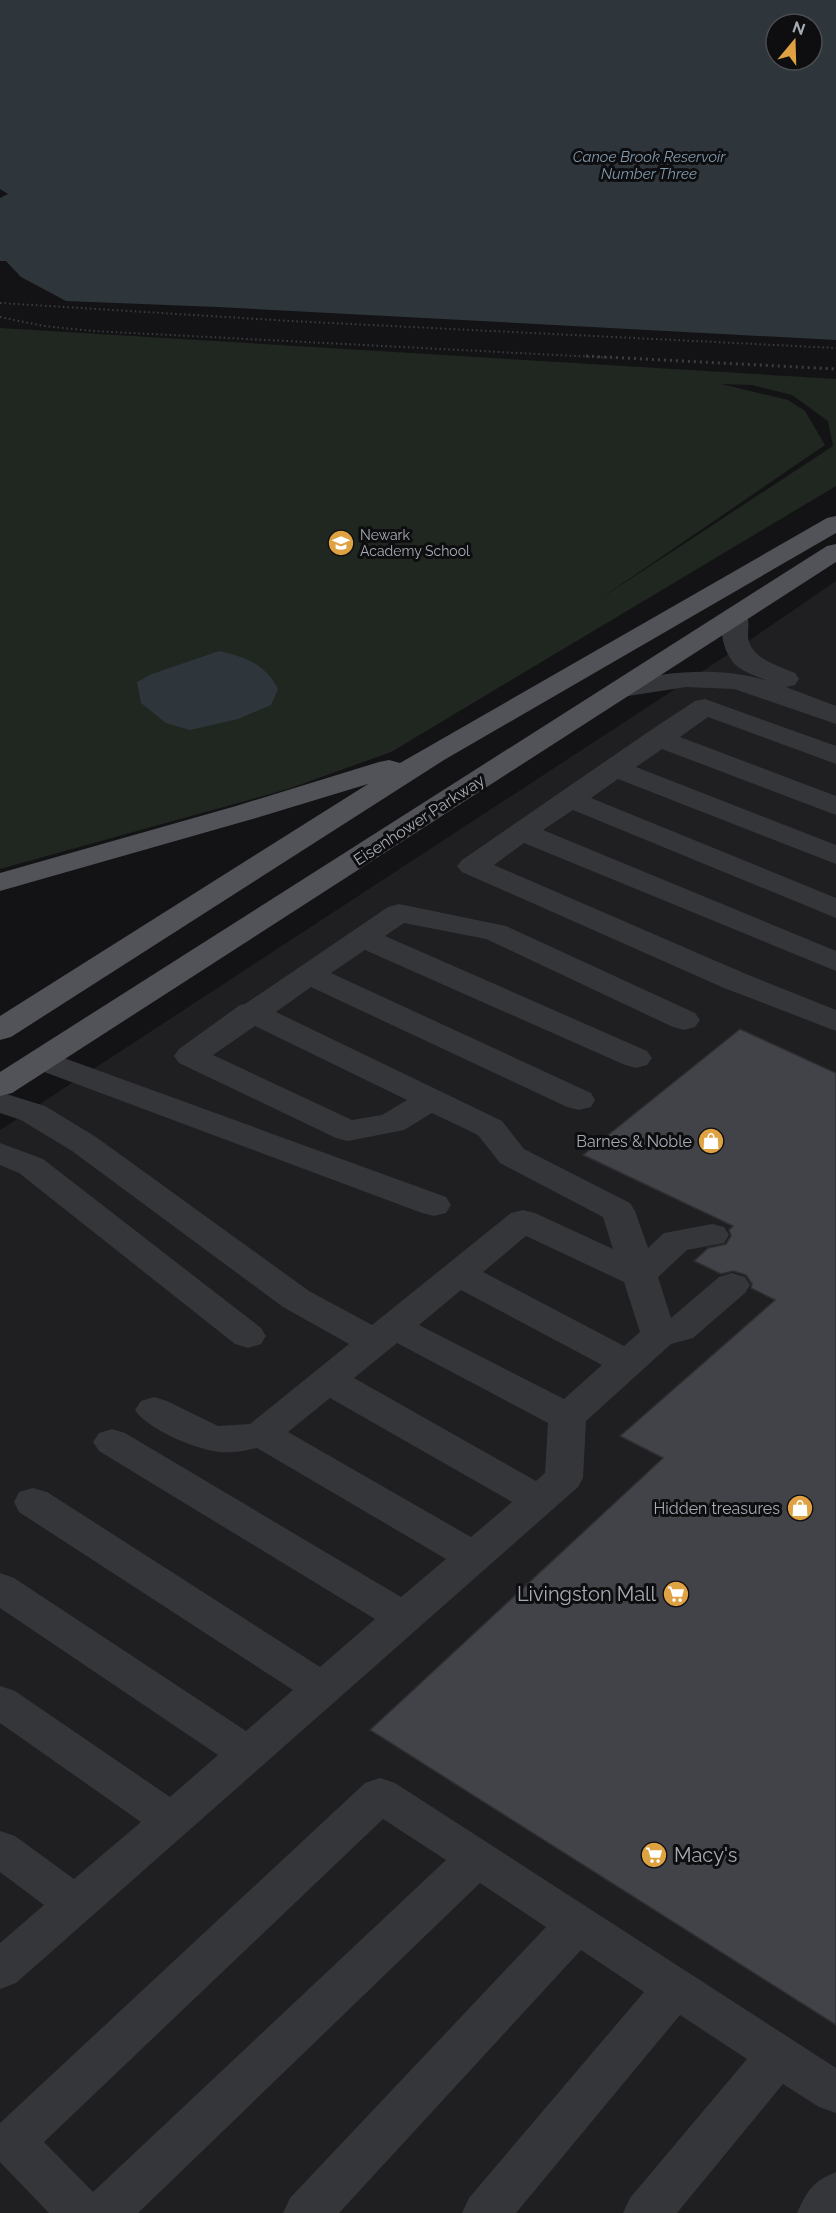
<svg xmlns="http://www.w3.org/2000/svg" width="836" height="2213" viewBox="0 0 836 2213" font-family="Raleway,sans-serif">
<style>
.built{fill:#1f1f22}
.green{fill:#202720;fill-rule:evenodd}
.water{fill:#2e363c;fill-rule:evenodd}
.building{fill:#424348;stroke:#2d2e30;stroke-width:1.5}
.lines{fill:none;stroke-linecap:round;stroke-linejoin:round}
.path-far1{stroke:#3b3d40;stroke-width:2;stroke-dasharray:1.5 3;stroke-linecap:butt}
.path{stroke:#3b3d40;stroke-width:3;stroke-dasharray:2 4;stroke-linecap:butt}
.minor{fill:#353639;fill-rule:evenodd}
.major{fill:#515358;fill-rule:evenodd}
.labels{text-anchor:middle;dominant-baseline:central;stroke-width:6;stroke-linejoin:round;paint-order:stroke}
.far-poi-label{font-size:14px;fill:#a6abb4;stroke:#0e0e10;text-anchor:start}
.far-water-label{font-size:15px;font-style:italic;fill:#8199ab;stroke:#0e0e10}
.street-label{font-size:16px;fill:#a6abb4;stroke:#0e0e10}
.poi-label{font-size:16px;fill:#a6abb4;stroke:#0e0e10;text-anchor:end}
.near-poi-label{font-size:20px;fill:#a6abb4;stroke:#0e0e10;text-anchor:end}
</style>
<rect width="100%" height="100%" fill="#131315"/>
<!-- built -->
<polygon class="built" points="836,581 836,2213 0,2213 0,1130 747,642"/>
<!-- green -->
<path class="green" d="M0,328L836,379V486L391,752L288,789L0,869ZM721,384L752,385L792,395L828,421L833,446L597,601L825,445L805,411L788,400Z"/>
<!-- water -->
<g class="water">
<path d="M0,0H836V340L218,307L66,301L21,277L6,261H0V198L8,194L0,189ZM776,24H812V60H776Z"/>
<path d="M219,651C246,657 265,664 278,689L271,705L238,719L190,730L166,723L141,703L137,682L152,674Z"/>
</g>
<!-- building -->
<polygon class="building" points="740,1029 836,1073 836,2025 370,1730 663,1458 620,1436 775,1300 751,1288 752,1284 746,1275 733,1271 721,1274 694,1261 708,1248 726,1244 731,1236 729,1230 733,1226 583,1155"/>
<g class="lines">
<!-- path-far1 -->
<g class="path-far1">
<polyline points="0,303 290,321 836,348"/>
<polyline points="0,317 44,326 93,331 615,358"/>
</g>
<!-- path -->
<polyline class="path" points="586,356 836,369"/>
<!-- minor -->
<g class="minor">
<path d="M736,609L745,611C750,619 748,626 748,635C748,658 779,666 795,673L799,679L795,685L786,687L836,706V724L734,689L686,687L622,697L612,695L609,689L612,683L622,681C673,672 718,666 768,681C759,677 746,673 738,667C724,656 716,627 727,611Z"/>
<polygon points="705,699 836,746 836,764 708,717 680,737 836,796 836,815 662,749 636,767 836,845 836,864 618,779 591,798 836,898 836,918 573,810 543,830 836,951 836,971 524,843 494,865 746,974 836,1010 836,1031 724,988 462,872 457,866 462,860 648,732 695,701"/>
<path d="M399,904L506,926L695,1013L700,1020L695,1027L684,1030L673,1027L486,939L404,923L385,936L647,1051L652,1058L647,1065L636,1068L625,1065L365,950L331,973L591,1093L595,1100L591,1107L579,1110L567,1107L311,987L276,1012L502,1121L524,1149L630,1203L635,1211L648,1248L664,1233L712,1224L724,1227L729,1235L724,1243L687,1250L658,1277L671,1318L719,1277L732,1273L745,1277L750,1285L745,1293L693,1338L671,1344L586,1421L583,1478L578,1487L16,1983L0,1989V1943L44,1905L0,1872V1831L15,1836L74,1879L141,1822L0,1723V1686L15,1691L170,1797L218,1755L0,1608V1573L14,1578L246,1731L293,1690L19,1512L14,1502L19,1492L33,1488L47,1492L320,1667L375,1619L99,1451L93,1442L99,1433L112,1429L125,1433L401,1597L446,1559L257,1448C245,1451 232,1453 219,1452C196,1449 148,1430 135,1410L141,1401L154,1397L167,1401L218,1426L250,1424L349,1344L283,1307L72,1151L21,1120L0,1113V1092L45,1106L96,1137L309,1291L372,1325L511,1213L523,1210L535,1213L613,1249L603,1217L500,1163L478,1135L432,1113L404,1130L348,1141L336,1138L179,1063L174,1056L179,1049L240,1005L245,1004L388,907ZM255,1026L407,1100L382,1115L352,1120L213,1055ZM526,1236L624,1282L640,1332L624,1346L483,1272ZM461,1290L602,1365L564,1399L419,1325ZM397,1343L548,1423L545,1473L536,1481L354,1378ZM330,1398L512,1502L471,1537L288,1432Z"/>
<polygon points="42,1050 446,1197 451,1205 446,1213 434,1216 422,1213 31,1067 26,1060 31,1053"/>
<polygon points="0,1143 43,1159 261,1328 266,1336 261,1344 248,1348 235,1344 19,1173 0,1165"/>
<path d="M380,1778L395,1783L836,2068V2113L819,2107L783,2084L677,2213H623L630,2198L747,2059L680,2015L516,2213H462L469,2198L644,1992L581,1950L339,2213H283L290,2198L546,1927L480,1883L138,2213H49L0,2162V2123L365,1783ZM383,1819L446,1860L93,2192L44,2142Z"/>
<path d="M836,2172V2213H797C807,2191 813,2181 836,2172Z"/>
</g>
<!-- major -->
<g class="major">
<polygon points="836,516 836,533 444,760 11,1037 0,1040 0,1016 368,784 256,818 0,891 0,873 236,806 379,762 389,760 400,763 827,518"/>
<polygon points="836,544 836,562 12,1093 0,1096 0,1072 827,546"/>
</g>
</g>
<!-- icons -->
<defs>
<g id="school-disc" transform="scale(1.35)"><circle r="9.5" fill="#dea242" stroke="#0e0e10"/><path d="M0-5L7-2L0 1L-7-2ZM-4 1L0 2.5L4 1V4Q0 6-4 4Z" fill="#fff"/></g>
<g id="shop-disc" transform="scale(1.35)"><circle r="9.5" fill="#dea242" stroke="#0e0e10"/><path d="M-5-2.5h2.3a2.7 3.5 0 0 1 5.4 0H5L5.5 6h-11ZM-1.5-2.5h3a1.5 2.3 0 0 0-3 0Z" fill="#fff"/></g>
<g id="supermarket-disc" transform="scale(1.35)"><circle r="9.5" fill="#dea242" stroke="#0e0e10"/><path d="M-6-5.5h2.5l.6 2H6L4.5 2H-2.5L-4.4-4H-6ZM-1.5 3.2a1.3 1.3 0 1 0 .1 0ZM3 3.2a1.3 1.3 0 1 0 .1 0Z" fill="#fff"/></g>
</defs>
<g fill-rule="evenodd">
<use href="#school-disc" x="341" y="543"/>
<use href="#shop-disc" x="711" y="1141"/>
<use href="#shop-disc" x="800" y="1508"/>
<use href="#supermarket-disc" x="676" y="1594"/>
<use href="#supermarket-disc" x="654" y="1855"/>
</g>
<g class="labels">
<!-- far-poi labels -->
<g class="far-poi-label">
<text x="360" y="535">Newark<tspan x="360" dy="16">Academy School</tspan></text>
</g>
<!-- far-water labels -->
<g class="far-water-label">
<text x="649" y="157">Canoe Brook Reservoir<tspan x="649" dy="17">Number Three</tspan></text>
</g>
<!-- street labels -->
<g class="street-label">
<text transform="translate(419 820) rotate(-33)">Eisenhower Parkway</text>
</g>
<!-- poi labels -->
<g class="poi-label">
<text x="692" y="1141">Barnes &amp; Noble</text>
<text x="780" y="1508">Hidden treasures</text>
</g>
<!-- near-poi labels -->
<g class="near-poi-label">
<text x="656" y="1594">Livingston Mall</text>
<text x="674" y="1855" text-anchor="start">Macy's</text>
</g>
</g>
<!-- north arrow -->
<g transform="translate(794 42) rotate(19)"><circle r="28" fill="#0e0e10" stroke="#4b4d52" stroke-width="1.5"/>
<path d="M0-4.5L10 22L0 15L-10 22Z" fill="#dea242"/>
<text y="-9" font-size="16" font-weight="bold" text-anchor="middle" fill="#a6abb4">N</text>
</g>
</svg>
